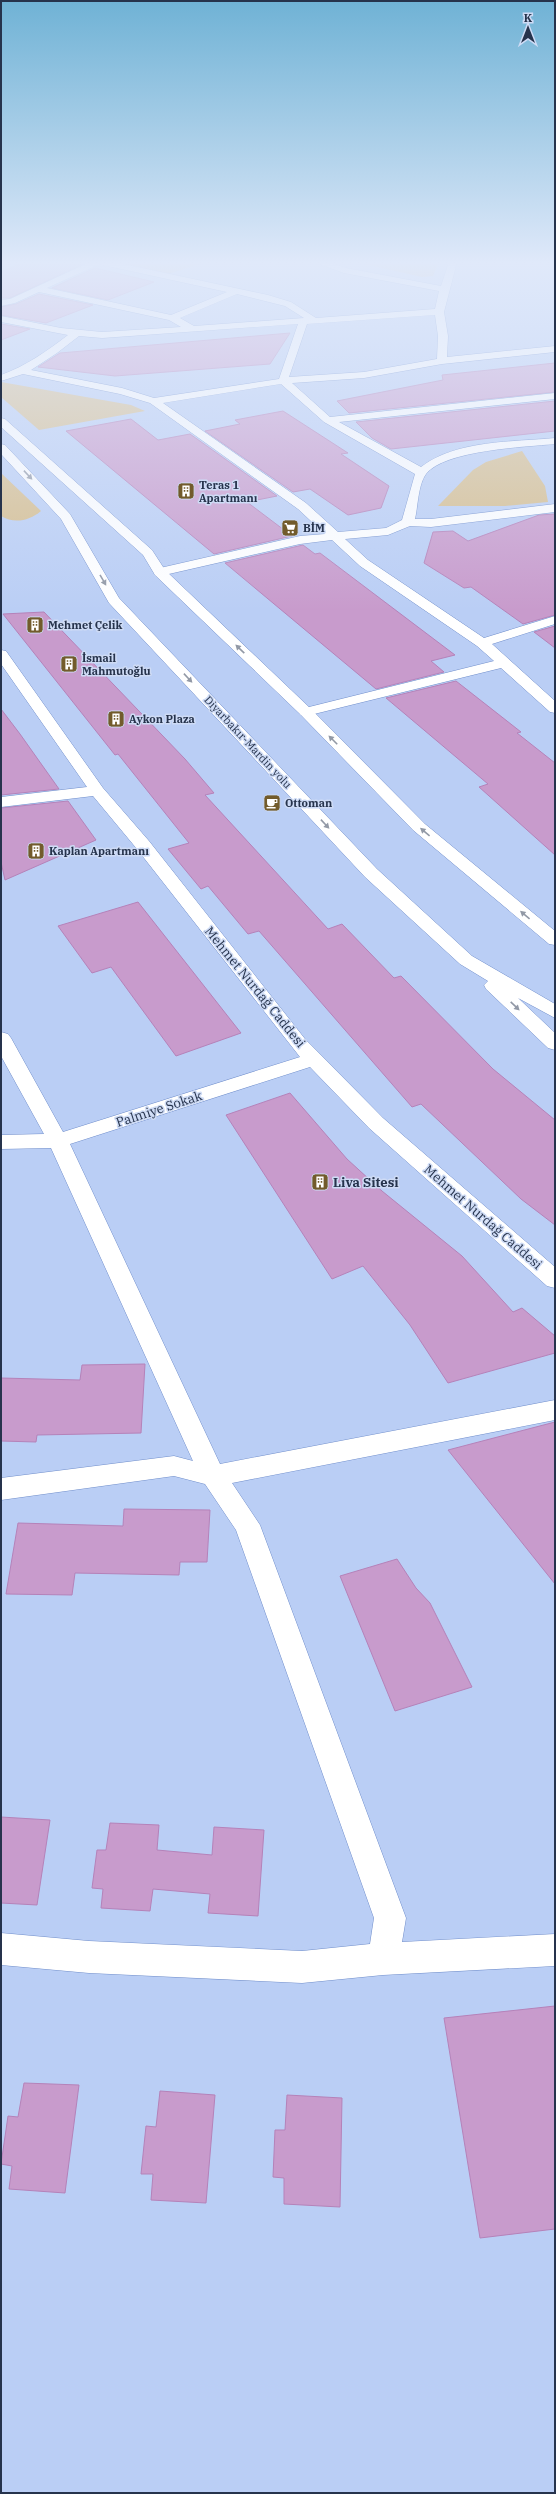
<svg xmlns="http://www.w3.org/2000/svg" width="556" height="2494" viewBox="0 0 556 2494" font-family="'IBM Plex Serif',serif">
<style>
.green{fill:#d6bd8c}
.building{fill:#c89bcc;stroke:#b582b9}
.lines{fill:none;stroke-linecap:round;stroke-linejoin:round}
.minor-casing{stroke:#708ecb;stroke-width:1}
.highway-casing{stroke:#708ecb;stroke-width:1}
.minor{fill:#fff;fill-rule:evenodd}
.highway{fill:#fff;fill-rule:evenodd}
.oneway{fill:#9299a6}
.labels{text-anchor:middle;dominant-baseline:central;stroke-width:3;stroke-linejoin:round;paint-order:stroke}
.far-poi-label{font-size:11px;font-weight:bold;fill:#26334c;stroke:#cedbf5;text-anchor:start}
.far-street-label{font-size:11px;fill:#26334c;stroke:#cedbf5}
.street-label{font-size:13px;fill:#26334c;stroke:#cedbf5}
.poi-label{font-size:13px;font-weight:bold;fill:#26334c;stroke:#cedbf5;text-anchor:start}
</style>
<rect width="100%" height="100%" fill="#bacef5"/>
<!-- green -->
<g class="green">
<polygon points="114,262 206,262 168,274"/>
<polygon points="355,262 439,262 433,276 422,277"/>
<polygon points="1,382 131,405 145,411 39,430 1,397"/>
<polygon points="522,451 545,486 548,502 505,506 438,506 473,470 486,462"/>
<path d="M1,473L41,511C29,521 14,524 1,516Z"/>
</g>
<!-- building -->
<g class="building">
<polygon points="24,262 70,262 81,265 10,298 1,298 1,272"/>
<polygon points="95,268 154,282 108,300 52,288"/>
<polygon points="39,294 93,305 46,323 1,315 1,307 16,304"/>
<polygon points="1,324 30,329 1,340"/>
<polygon points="290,333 270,364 115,376 38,367 60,353"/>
<polygon points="555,363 555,392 349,413 337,401 443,380 442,375"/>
<polygon points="555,401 555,431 391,449 372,438 356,422"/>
<polygon points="283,411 348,453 341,454 389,486 381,508 348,515 310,489 293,492 205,431 240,424 235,420"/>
<polygon points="131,419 158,440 190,434 277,496 247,502 292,536 214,554 66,431"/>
<polygon points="555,514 555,615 523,624 471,587 464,588 424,563 433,532 453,531 468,541 539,515"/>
<polygon points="303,545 315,554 320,553 455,655 431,661 444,672 376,689 225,563"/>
<polygon points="44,612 185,759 214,793 205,795 328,929 342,924 394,978 401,976 493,1069 555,1120 555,1225 521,1199 421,1104 412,1107 259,931 248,934 208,886 201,889 168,849 189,843 118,754 115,755 3,614"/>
<polygon points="555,626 555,648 534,632"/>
<polygon points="456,681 521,732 517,733 555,763 555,855 479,787 488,784 386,698"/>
<polygon points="1,709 20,734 59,789 1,795"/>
<polygon points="68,801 96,840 5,880 1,862 1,808"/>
<polygon points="138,902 197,977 241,1033 176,1056 111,967 92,973 58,926"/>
<polygon points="290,1093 347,1159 382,1191 462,1256 513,1312 522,1308 555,1336 555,1353 448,1383 410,1325 363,1266 332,1279 226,1115"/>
<polygon points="145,1364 141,1433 37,1435 36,1442 1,1441 1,1378 80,1380 82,1365"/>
<polygon points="555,1422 555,1584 448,1450"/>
<polygon points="124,1509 210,1510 207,1562 180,1562 179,1575 75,1573 72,1595 6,1594 18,1523 123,1526"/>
<polygon points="397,1559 416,1588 430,1603 472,1687 395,1711 340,1576"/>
<polygon points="1,1817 50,1820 37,1905 1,1903"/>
<polygon points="110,1823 159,1825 157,1850 212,1855 214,1827 264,1830 258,1916 208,1913 210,1894 153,1889 150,1911 101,1908 103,1889 92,1888 97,1850 106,1850"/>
<polygon points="555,2006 555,2229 480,2238 444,2018"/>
<polygon points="24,2083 79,2085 65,2193 9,2189 12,2166 1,2164 8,2116 18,2117"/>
<polygon points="160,2091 215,2095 206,2203 151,2200 153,2174 141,2174 146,2126 156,2127"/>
<polygon points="287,2095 342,2098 340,2207 284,2204 284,2178 273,2177 275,2130 285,2130"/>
</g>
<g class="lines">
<!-- minor casing -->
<g class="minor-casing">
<g id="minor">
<polygon points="1,262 6,262 1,265"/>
<path d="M90,262H114L268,295L291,302L316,318L435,309L439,291L344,273L314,262H327L346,268L441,286L449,262H457L444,312L448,336L447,357L555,346V352L442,364L364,378L292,383L330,417L555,393V399L339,422L421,467C456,440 513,442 555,438V444C525,447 445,450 426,474C418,485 418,506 415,519H431L555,504V512L431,527L410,526L388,535L345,539L368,560L484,638L555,616V624L492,644L555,701V713L550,712L501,668L306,716L301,715L299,712L301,709L494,661L477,646L360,566L332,540L300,544L160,576L155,575L154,572L155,569L160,568L300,536L325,534L298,509L150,403L120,394L23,374L1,381V375C26,366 47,351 68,335L1,322V316L61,328L102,332L181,327L169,320L39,292L15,303L1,306V300L10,299ZM100,264L103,265L227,292L171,315L47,288ZM237,294L285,306L304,318L194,326L180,318ZM435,315L438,336L437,359L364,372L289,377L307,324ZM298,324L279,379L154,398L122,388L31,370L57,353L79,336L102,338ZM281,384L324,422L415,474L402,520L386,528L338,532L306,503L163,403Z"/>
<polygon points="1,650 6,651 103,788 149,841 305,1039 383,1118 555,1267 555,1288 547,1286 369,1128 310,1067 70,1144 220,1464 555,1400 555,1420 232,1483 260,1525 406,1918 402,1942 555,1934 555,1966 383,1975 302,1983 89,1973 1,1965 1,1933 89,1941 302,1951 370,1944 374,1918 236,1530 205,1484 174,1476 1,1500 1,1478 174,1456 193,1461 51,1148 1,1149 1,1135 44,1134 1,1056 1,1032 8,1034 11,1038 63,1132 300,1057 137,849 93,796 1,807 1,797 87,787 1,664"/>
</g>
</g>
<!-- highway casing -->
<g class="highway-casing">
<g id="highway">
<polygon points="1,418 5,419 152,550 165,570 311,709 425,824 555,931 555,945 549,944 413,830 301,715 155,575 143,555 1,427"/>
<polygon points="1,444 5,445 70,514 119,598 377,869 472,956 555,1004 555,1018 518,998 555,1033 555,1050 548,1048 486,989 484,985 488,981 460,964 365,877 109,603 61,519 1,454"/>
</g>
</g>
<!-- minor -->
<use href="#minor" class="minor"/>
<!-- highway -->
<use href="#highway" class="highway"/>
</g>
<!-- one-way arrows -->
<defs><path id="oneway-solid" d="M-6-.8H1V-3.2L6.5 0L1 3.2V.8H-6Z"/></defs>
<g class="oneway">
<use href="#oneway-solid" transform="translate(28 475) rotate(47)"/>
<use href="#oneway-solid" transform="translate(103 580) rotate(60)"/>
<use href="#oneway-solid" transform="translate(240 649) rotate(-136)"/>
<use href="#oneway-solid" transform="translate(188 678) rotate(47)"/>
<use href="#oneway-solid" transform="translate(333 740) rotate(-135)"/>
<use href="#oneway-solid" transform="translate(325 824) rotate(47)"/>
<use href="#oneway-solid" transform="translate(425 832) rotate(-140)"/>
<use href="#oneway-solid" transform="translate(525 915) rotate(-140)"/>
<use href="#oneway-solid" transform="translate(515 1006) rotate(44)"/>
</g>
<!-- sky -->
<linearGradient id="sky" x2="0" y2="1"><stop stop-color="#6fb2d5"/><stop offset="0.43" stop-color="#e0e9fa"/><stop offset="1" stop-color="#e0e9fa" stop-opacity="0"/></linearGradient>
<rect width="556" height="611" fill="url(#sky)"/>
<!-- icons -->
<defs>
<g id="building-square" transform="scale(0.9)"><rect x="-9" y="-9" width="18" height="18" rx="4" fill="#725b2b" stroke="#cedbf5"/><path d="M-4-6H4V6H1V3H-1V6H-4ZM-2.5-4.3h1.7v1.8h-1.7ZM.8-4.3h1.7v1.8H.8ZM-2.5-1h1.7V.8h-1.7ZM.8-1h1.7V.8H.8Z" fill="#fff"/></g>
<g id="supermarket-square" transform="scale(0.9)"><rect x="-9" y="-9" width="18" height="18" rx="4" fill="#725b2b" stroke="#cedbf5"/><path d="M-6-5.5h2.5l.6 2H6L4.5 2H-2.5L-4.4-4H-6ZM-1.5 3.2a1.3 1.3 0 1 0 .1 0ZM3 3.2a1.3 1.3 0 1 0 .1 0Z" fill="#fff"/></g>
<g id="cafe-square" transform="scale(0.9)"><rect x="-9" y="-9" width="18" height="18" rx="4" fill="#725b2b" stroke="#cedbf5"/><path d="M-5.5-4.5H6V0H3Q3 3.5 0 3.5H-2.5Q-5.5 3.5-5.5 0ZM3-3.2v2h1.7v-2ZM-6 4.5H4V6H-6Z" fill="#fff"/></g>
</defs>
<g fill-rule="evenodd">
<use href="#building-square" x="186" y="491"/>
<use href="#supermarket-square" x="290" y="528"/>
<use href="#building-square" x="35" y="625"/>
<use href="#building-square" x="69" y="664"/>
<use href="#building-square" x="116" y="719"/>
<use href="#cafe-square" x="272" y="803"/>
<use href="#building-square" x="36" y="851"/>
<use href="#building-square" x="320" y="1182"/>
</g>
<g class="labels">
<!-- far-poi labels -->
<g class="far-poi-label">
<text x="199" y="485">Teras 1<tspan x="199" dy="13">Apartmanı</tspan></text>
<text x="303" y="528">BİM</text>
<text x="48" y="625">Mehmet Çelik</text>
<text x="82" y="658">İsmail<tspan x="82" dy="13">Mahmutoğlu</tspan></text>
<text x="129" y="719">Aykon Plaza</text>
<text x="285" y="803">Ottoman</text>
<text x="49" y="851">Kaplan Apartmanı</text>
</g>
<!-- far-street labels -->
<g class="far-street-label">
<text transform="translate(248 742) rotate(47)">Diyarbakır-Mardin yolu</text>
</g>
<!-- street labels -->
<g class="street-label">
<text transform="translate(255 987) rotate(51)">Mehmet Nurdağ Caddesi</text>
<text transform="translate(159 1109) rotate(-18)">Palmiye Sokak</text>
<text transform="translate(483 1217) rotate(41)">Mehmet Nurdağ Caddesi</text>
</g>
<!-- poi labels -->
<g class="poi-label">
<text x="333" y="1182">Liva Sitesi</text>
</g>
</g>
<!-- border -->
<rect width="556" height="2494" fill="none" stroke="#26334c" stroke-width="4"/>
<!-- north arrow -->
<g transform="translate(528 28)" stroke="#cedbf5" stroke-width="3" paint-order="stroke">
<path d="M0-3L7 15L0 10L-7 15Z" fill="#26334c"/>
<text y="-6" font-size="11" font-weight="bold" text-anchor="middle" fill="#26334c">K</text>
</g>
</svg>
